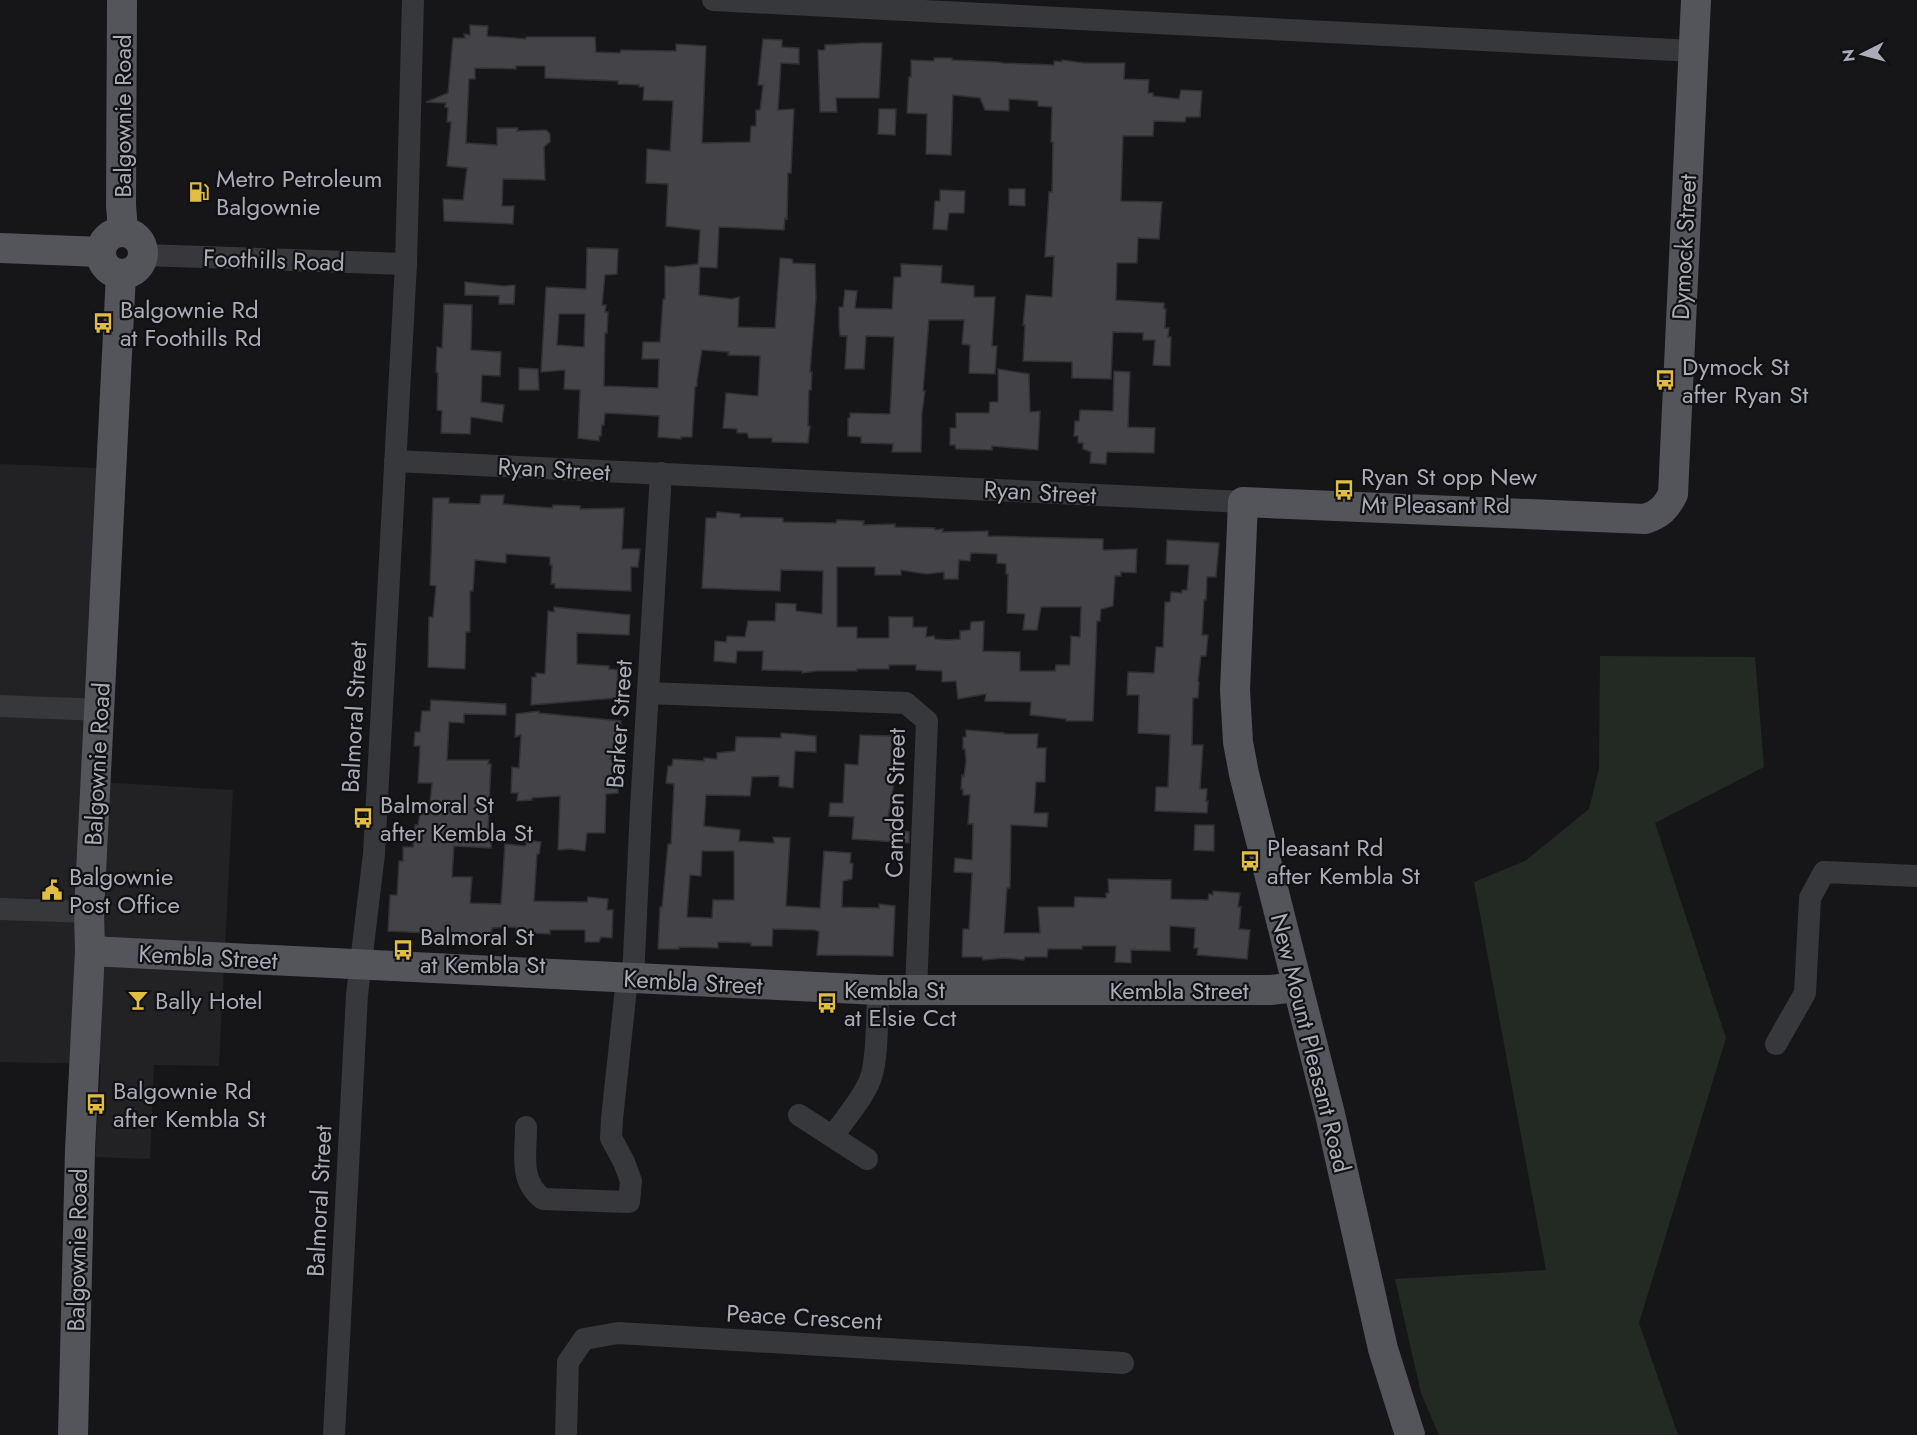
<svg xmlns="http://www.w3.org/2000/svg" width="1917" height="1435" viewBox="0 0 1917 1435" font-family="Jost,sans-serif">
<style>
.built{fill:#222225}
.green{fill:#232a24}
.building{fill:#434348;stroke:#313034;stroke-width:1.5;fill-rule:evenodd}
.lines{fill:none;stroke-linecap:round;stroke-linejoin:round}
.minor{stroke:#37383c;stroke-width:22}
.major{stroke:#54555b;stroke-width:30}
.labels{text-anchor:middle;dominant-baseline:central;stroke-width:4.5;stroke-linejoin:round;paint-order:stroke}
.street-label{font-size:24px;fill:#a9acb7;stroke:#111113}
.poi-label{font-size:24px;fill:#a9acb7;stroke:#111113;text-anchor:start}
</style>
<rect width="100%" height="100%" fill="#161618"/>
<!-- built -->
<polygon class="built" points="0,464 98,468 81,781 233,790 219,1066 154,1065 150,1159 95,1157 101,1064 0,1062"/>
<!-- green -->
<polygon class="green" points="1600,656 1755,657 1764,767 1655,823 1726,1038 1639,1323 1678,1435 1439,1435 1421,1393 1395,1279 1546,1270 1474,882 1525,861 1589,809 1599,769"/>
<!-- building -->
<g class="building">
<path d="M470,25L488,26L487,36L526,39V37H595L596,52L620,53L621,50L676,51V44L706,46L702,143L750,142L751,126H756V110H760L763,85H758L763,39L782,40V47L799,48V64L781,63L778,110L794,109L791,173H788L787,219L785,218L784,230L719,227L717,268L700,267L699,295L732,299L739,297L738,327L775,328L780,258L792,259L793,263L815,264L816,298L810,372H812L811,390H809L808,426H810L808,443L772,442V438H749L747,433H737V429L723,428L726,393L758,396L760,356L728,355L729,352L702,350L697,381V386L695,387L692,437H681V439L658,437L659,416L605,413L604,425H602L601,436H599V441L578,438L580,390L564,389L565,370L541,372L546,287L586,289L587,248L618,249L617,274L605,275L602,305H606L605,312H608L607,333H605L604,386L658,388L659,359H642L643,342H660L663,299H665V266L672,267L698,264L700,230L666,226L668,184L646,183L647,149L670,151L673,101L643,100L644,87H639V85L618,84V81L545,78V66H516V69L475,68V79H469L466,143L497,145V128H518L517,131L546,130L550,134V142L544,147L545,180L503,179L502,206H514L513,224L444,221L443,199L463,200L467,168L447,166L451,122H447L448,108L445,107L446,103L426,102L448,93L453,38H465L464,34L470,35ZM559,314H585L584,347L557,345Z"/>
<polygon points="861,43 882,43 879,98 836,98 837,112 820,112 818,50 825,50 825,45"/>
<polygon points="934,58 952,58 952,60 998,62 1003,63 1054,65 1054,61 1062,62 1062,60 1084,63 1125,63 1124,79 1149,80 1148,93 1153,93 1153,96 1179,99 1181,90 1202,91 1200,117 1186,117 1185,122 1154,121 1153,136 1123,136 1121,201 1162,202 1159,239 1138,238 1137,263 1117,263 1116,300 1164,303 1164,309 1166,309 1165,328 1169,328 1168,337 1171,337 1170,366 1153,365 1155,340 1143,340 1143,333 1113,332 1111,379 1072,378 1072,362 1023,361 1025,325 1023,325 1026,295 1052,297 1054,256 1045,257 1049,192 1052,192 1053,142 1051,142 1052,107 1038,106 1038,101 1009,99 1009,111 985,110 980,98 953,95 951,155 926,154 927,114 907,113 909,77 911,77 911,60 934,61"/>
<polygon points="879,109 896,109 895,135 878,134"/>
<polygon points="1009,189 1025,189 1025,206 1009,205"/>
<polygon points="940,190 965,191 964,213 949,213 947,230 933,229 935,201 940,201"/>
<polygon points="901,264 942,266 941,283 974,286 974,297 995,297 992,346 997,346 995,374 969,373 970,345 962,344 964,320 929,320 923,391 925,391 922,413 921,452 892,452 893,444 861,443 861,437 848,436 848,418 850,418 850,413 890,414 894,337 866,336 864,369 845,369 847,336 840,336 839,326 839,307 843,307 845,290 857,291 855,308 892,309 894,277 901,277"/>
<polygon points="465,282 503,286 515,285 514,304 499,304 499,296 465,295"/>
<polygon points="444,304 472,305 471,350 501,352 500,376 482,375 481,402 504,405 502,422 471,417 470,434 441,433 442,411 437,410 438,373 436,372 437,347 442,348"/>
<polygon points="519,368 538,369 539,390 519,390"/>
<polygon points="998,369 1029,374 1030,412 1040,411 1038,450 992,446 992,450 956,449 955,445 950,445 950,428 956,428 956,413 989,413 990,402 998,402"/>
<polygon points="1114,371 1130,372 1128,427 1155,428 1154,453 1107,452 1106,464 1090,463 1091,452 1083,449 1083,443 1078,443 1078,436 1074,436 1075,421 1079,421 1080,410 1113,411"/>
<polygon points="481,495 504,495 503,504 552,508 553,505 580,506 580,509 624,508 622,549 640,549 638,567 631,567 631,591 555,588 555,584 551,584 552,565 550,565 550,557 506,554 506,563 475,560 473,591 470,591 470,632 466,632 465,669 428,667 429,617 433,617 436,586 430,585 433,498 449,498 449,503 480,504"/>
<path d="M717,512L740,514V517L783,518V522L836,523L837,520L864,521L863,525L895,524V527L935,528V530L943,529L942,532L988,531V536L1103,539V550L1137,549L1136,573L1121,572V576H1115L1113,606L1101,609L1100,621H1097L1093,721H1066V719L1030,715L1031,702L985,701L986,694L958,699L956,681L942,682V671L916,670V665H889V669H857V671H816L802,673V671L762,670L763,651H737L736,663L714,661L715,641L726,642L727,636L745,637L748,621H775L776,603L796,604V611L822,614L823,571L781,570L780,591L702,588L706,518H716ZM971,553L997,554V563L1006,564V574H1008L1007,613L1025,614L1023,630H1037L1041,607H1081L1080,637L1071,636L1070,665H1056L1055,671H1020V652L983,651L984,621L971,622L970,630L960,631V639L947,640L935,639L934,636L926,637L927,627H913V617H889V638H857V627H837V567H875V575H901V570L927,574L944,572V579H958L959,560L970,561Z"/>
<polygon points="1167,540 1219,543 1216,577 1207,577 1206,600 1204,600 1202,635 1208,635 1206,656 1201,656 1198,681 1199,682 1198,698 1193,698 1192,745 1203,745 1200,789 1207,789 1206,801 1208,801 1207,813 1155,811 1156,787 1168,787 1170,735 1138,733 1139,695 1127,695 1128,672 1154,673 1156,647 1163,647 1165,602 1170,602 1171,592 1182,593 1182,590 1187,590 1189,565 1166,564"/>
<polygon points="554,607 630,615 629,635 577,633 577,664 609,666 609,669 618,670 616,698 531,705 532,677 536,677 536,673 545,674 548,611 554,612"/>
<polygon points="431,700 506,704 506,715 464,714 464,723 449,722 447,760 489,760 488,764 491,764 488,831 492,832 491,848 454,846 452,877 472,877 470,903 501,904 505,844 526,846 526,840 541,842 539,854 537,854 534,901 587,902 588,897 608,899 607,910 613,910 612,938 601,937 599,942 585,942 585,930 550,930 550,934 532,933 532,936 515,935 516,927 492,928 491,936 388,931 390,895 397,895 399,861 403,861 403,847 413,847 415,825 418,825 420,812 429,812 432,783 418,783 420,746 414,746 415,732 420,732 422,711 430,711"/>
<polygon points="539,711 539,713 621,721 619,742 610,759 623,760 622,780 618,780 618,793 606,794 605,833 587,833 585,851 570,849 558,850 560,796 532,798 532,800 517,801 518,793 511,793 512,767 519,768 521,735 515,737 516,714"/>
<polygon points="966,730 1004,733 1004,734 1038,734 1037,748 1046,748 1045,782 1036,782 1034,813 1048,813 1047,827 1011,825 1010,888 1007,888 1004,933 1040,933 1038,907 1074,907 1075,897 1106,898 1106,893 1109,893 1108,879 1171,880 1171,899 1208,900 1209,894 1213,895 1213,891 1240,893 1238,907 1241,907 1239,929 1250,930 1247,959 1197,955 1198,948 1194,948 1195,928 1170,926 1170,951 1131,950 1131,963 1115,962 1116,946 1082,946 1082,949 1048,949 1047,957 1025,957 1024,960 1005,958 983,960 982,957 962,957 963,929 969,929 972,873 954,872 955,858 972,860 973,824 968,824 970,795 963,795 963,789 961,789 962,775 964,776 966,761 965,749 963,749 963,737 966,737"/>
<path d="M781,733L816,736V752L795,751L793,788L779,786V776L752,777L750,796L706,795L704,826L740,830L739,841L774,843L773,837L790,838L786,906L820,908L824,851L851,853L850,863L853,864L852,879L843,881L842,907L879,908V904L895,906L893,956L817,955L819,932L815,930L773,929L772,946H751V943L718,942V948L679,947V949H658L660,907H662L668,844H671L674,784L666,783L668,766H672L673,759L704,761V758L717,759V753L735,751L736,737L781,738ZM702,851H734V900H713L712,918L687,917L690,875L701,876Z"/>
<polygon points="860,735 892,736 890,778 895,777 888,818 892,818 890,829 909,832 909,843 852,839 854,817 829,816 830,803 843,803 845,764 858,765"/>
<polygon points="1195,825 1214,825 1214,851 1194,850"/>
</g>
<g class="lines">
<!-- minor -->
<g class="minor">
<polyline points="713,0 1693,51"/>
<polyline points="143,255 406,264"/>
<polyline points="395,461 1243,502"/>
<polyline points="648,693 906,703 927,721 916,990"/>
<polyline points="0,706 100,710"/>
<polyline points="0,909 89,912"/>
<polyline points="633,979 641,808 661,473"/>
<polyline points="1776,1044 1805,993 1810,898 1824,872 1917,876"/>
<polyline points="799,1115 867,1159"/>
<path d="M526,1127C526,1155 519,1181 543,1199L629,1202L631,1181L624,1162L611,1138L612,1119L627,979"/>
<path d="M833,1136C845,1118 862,1100 870,1080C878,1062 877,1012 878,990"/>
<polyline points="334,1435 357,995 374,854 406,264 413,0"/>
<polyline points="566,1435 568,1362 584,1339 618,1333 1123,1363"/>
</g>
<!-- major -->
<g class="major">
<polyline points="122,0 121,205 123,231"/>
<circle cx="122" cy="253" r="21"/>
<polyline points="0,248 101,252"/>
<polyline points="90,951 878,990 1270,990 1297,987"/>
<polyline points="73,1435 80,1150 90,951 89,912 121,274"/>
<path d="M1410,1435L1383,1349L1330,1114L1244,774L1238,742L1235,690L1243,502L1645,519C1660,514 1666,508 1673,494L1696,0"/>
</g>
</g>
<!-- icons -->
<defs>
<g id="fuel-bare" transform="scale(1.62)"><path d="M-5.5-6h7V0h2V4h1.3V-2.5L3-4.5l.8-.8L6-3V5H2.5V1h-1V6h-7ZM-4.2-4.7v3.2H.2V-4.7Z" fill="#e1bd44" stroke="#111113" stroke-width="2.5" paint-order="stroke"/></g>
<g id="bus-bare" transform="scale(1.62)"><path d="M-5-6H5V4H4V6H2V4H-2V6H-4V4H-5ZM-3.5-4V0h7V-4ZM-3.5 1.2v1.5H-2V1.2ZM2 1.2v1.5H3.5V1.2Z" fill="#e1bd44" stroke="#111113" stroke-width="2.5" paint-order="stroke"/></g>
<g id="civic-bare" transform="scale(1.62)"><path d="M-.6-6.5H3V-4.5H.6V-3L4-1V1h2V6H-6V1h2V-1L-.6-3ZM-1.2 2.5V6h2.4V2.5Z" fill="#e1bd44" stroke="#111113" stroke-width="2.5" paint-order="stroke"/></g>
<g id="bar-bare" transform="scale(1.62)"><path d="M-6-5H6L.8 .8V4.5H3.5V6h-7V4.5H-.8V.8Z" fill="#e1bd44" stroke="#111113" stroke-width="2.5" paint-order="stroke"/></g>
</defs>
<g fill-rule="evenodd">
<use href="#fuel-bare" x="199" y="192"/>
<use href="#bus-bare" x="103" y="323"/>
<use href="#bus-bare" x="1665" y="380"/>
<use href="#bus-bare" x="1344" y="490"/>
<use href="#bus-bare" x="363" y="818"/>
<use href="#bus-bare" x="1250" y="861"/>
<use href="#civic-bare" x="52" y="890"/>
<use href="#bus-bare" x="403" y="950"/>
<use href="#bar-bare" x="138" y="1000"/>
<use href="#bus-bare" x="827" y="1003"/>
<use href="#bus-bare" x="96" y="1104"/>
</g>
<g class="labels">
<!-- street labels -->
<g class="street-label">
<text transform="translate(122 116) rotate(-90)">Balgownie Road</text>
<text transform="translate(1684 247) rotate(-87)">Dymock Street</text>
<text transform="translate(274 260) rotate(2)">Foothills Road</text>
<text transform="translate(554 469) rotate(3)">Ryan Street</text>
<text transform="translate(1040 492) rotate(3)">Ryan Street</text>
<text transform="translate(354 717) rotate(-87)">Balmoral Street</text>
<text transform="translate(619 724) rotate(-86)">Barker Street</text>
<text transform="translate(97 764) rotate(-87)">Balgownie Road</text>
<text transform="translate(895 803) rotate(-89)">Camden Street</text>
<text transform="translate(208 957) rotate(3)">Kembla Street</text>
<text transform="translate(693 982) rotate(3)">Kembla Street</text>
<text x="1179" y="990">Kembla Street</text>
<text transform="translate(1311 1043) rotate(76)">New Mount Pleasant Road</text>
<text transform="translate(319 1201) rotate(-87)">Balmoral Street</text>
<text transform="translate(77 1250) rotate(-89)">Balgownie Road</text>
<text transform="translate(804 1317) rotate(3)">Peace Crescent</text>
</g>
<!-- poi labels -->
<g class="poi-label">
<text x="216" y="178">Metro Petroleum<tspan x="216" dy="28">Balgownie</tspan></text>
<text x="120" y="309">Balgownie Rd<tspan x="120" dy="28">at Foothills Rd</tspan></text>
<text x="1682" y="366">Dymock St<tspan x="1682" dy="28">after Ryan St</tspan></text>
<text x="1361" y="476">Ryan St opp New<tspan x="1361" dy="28">Mt Pleasant Rd</tspan></text>
<text x="380" y="804">Balmoral St<tspan x="380" dy="28">after Kembla St</tspan></text>
<text x="1267" y="847">Pleasant Rd<tspan x="1267" dy="28">after Kembla St</tspan></text>
<text x="69" y="876">Balgownie<tspan x="69" dy="28">Post Office</tspan></text>
<text x="420" y="936">Balmoral St<tspan x="420" dy="28">at Kembla St</tspan></text>
<text x="844" y="989">Kembla St<tspan x="844" dy="28">at Elsie Cct</tspan></text>
<text x="155" y="1000">Bally Hotel</text>
<text x="113" y="1090">Balgownie Rd<tspan x="113" dy="28">after Kembla St</tspan></text>
</g>
</g>
<!-- north arrow -->
<g transform="translate(1863 54) rotate(264)" stroke="#111113" stroke-width="4.5" paint-order="stroke">
<path d="M0-4.5L10 22L0 15L-10 22Z" fill="#a9acb7"/>
<text y="-9" font-size="16" font-weight="bold" text-anchor="middle" fill="#a9acb7">N</text>
</g>
</svg>
